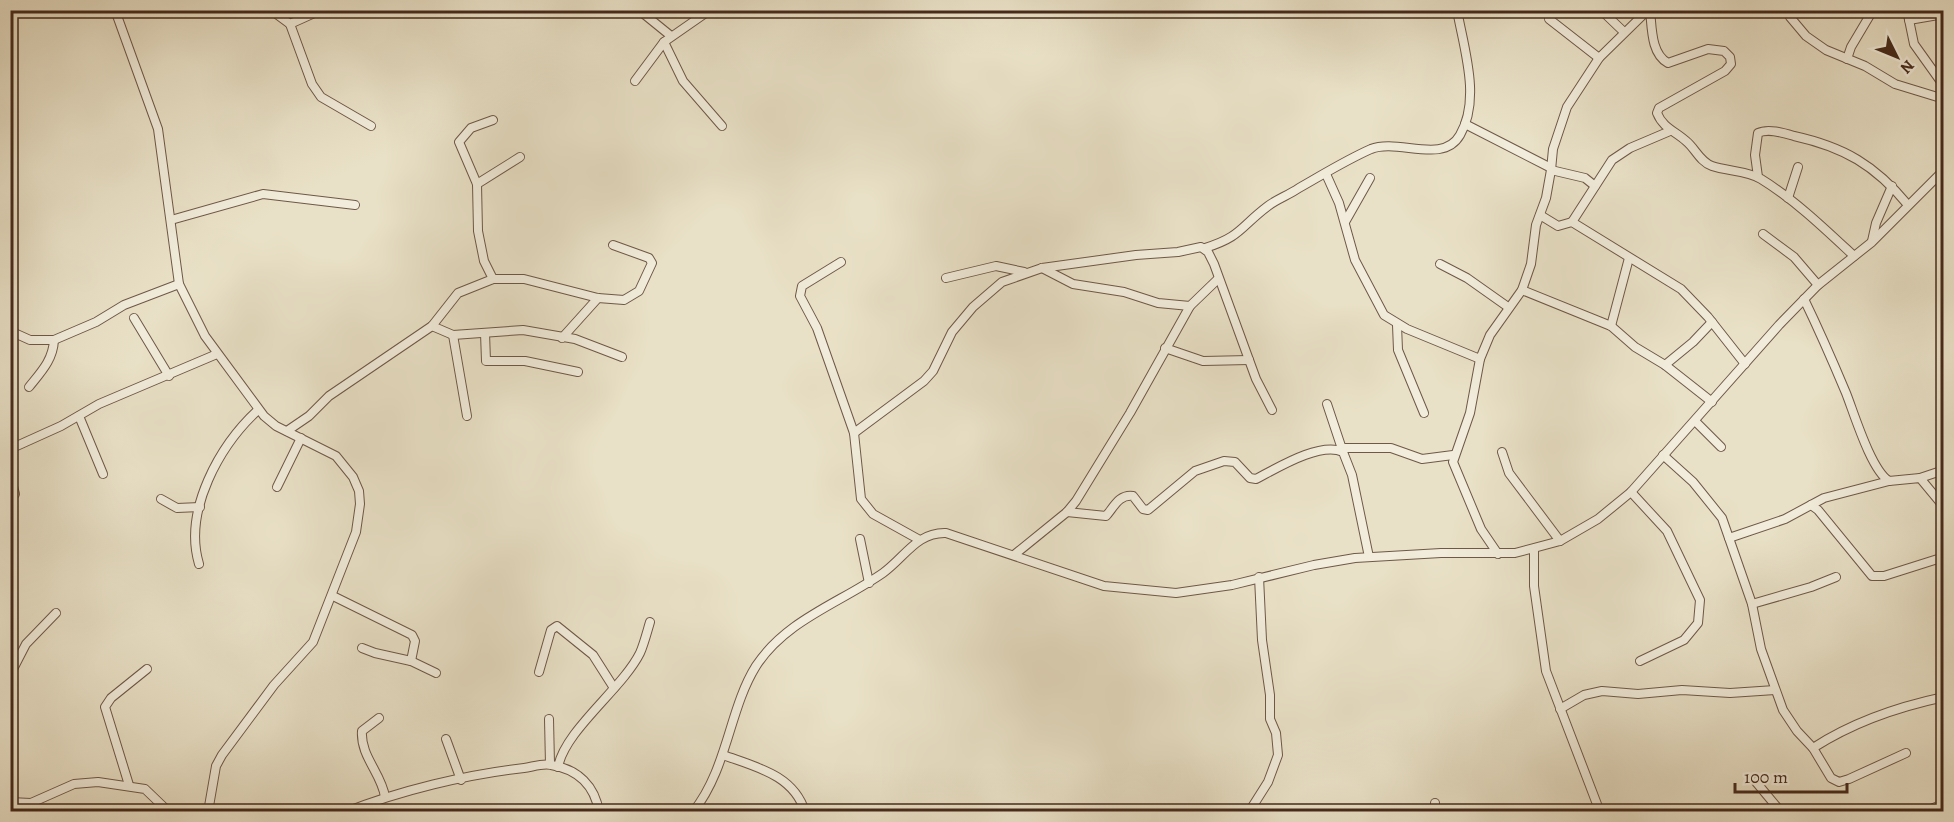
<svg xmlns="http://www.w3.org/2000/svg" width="1954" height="822" viewBox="0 0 1954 822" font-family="Alegreya,serif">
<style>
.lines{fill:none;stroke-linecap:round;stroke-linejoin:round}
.minor-casing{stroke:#6f5847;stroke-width:10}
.minor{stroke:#f1ecdb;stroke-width:8}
</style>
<rect width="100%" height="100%" fill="#e9e1c7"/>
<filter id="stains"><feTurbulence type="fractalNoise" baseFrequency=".00333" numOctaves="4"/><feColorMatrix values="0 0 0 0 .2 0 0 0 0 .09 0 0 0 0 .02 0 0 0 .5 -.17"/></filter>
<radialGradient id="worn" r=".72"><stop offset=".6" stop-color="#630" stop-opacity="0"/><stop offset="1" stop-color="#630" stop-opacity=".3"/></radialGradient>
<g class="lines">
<!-- minor casing -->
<g class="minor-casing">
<g id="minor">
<polyline points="115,10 158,129 179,284 205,336 264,416 276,426 336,456 353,477 359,491 360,504 356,532 313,642 274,685 222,755 216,766 208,812"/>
<polyline points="271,10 290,24 321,10"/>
<polyline points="639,10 671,36"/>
<polyline points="1601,10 1624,32"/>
<path d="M1650,10C1652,28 1651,54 1668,63L1708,49L1724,51L1730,57L1731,64L1725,71L1659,108L1657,113C1663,128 1675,131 1686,141C1695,148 1700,162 1712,166C1727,171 1748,171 1761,179C1795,200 1825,229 1854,256"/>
<polyline points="1907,10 1914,44 1944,86"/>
<polyline points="1790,17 1806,36 1826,50 1865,66 1895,84 1944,99"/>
<polyline points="1549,19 1599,58"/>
<polyline points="1909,20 1944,14"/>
<polyline points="290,24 312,84 321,97 371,126"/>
<polyline points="664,42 683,81 722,126"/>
<polyline points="1847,59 1851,47 1873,10"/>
<polyline points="635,81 664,42 710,10"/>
<polyline points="1465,124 1551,168"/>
<polyline points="1551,170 1585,178 1595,186"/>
<polyline points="1326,174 1339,203 1355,260 1384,315 1407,329 1480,359"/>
<path d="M1758,177L1755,155L1758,133C1768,128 1784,133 1794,136C1844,147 1875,165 1908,205"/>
<polyline points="477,184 520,157"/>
<polyline points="1788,198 1798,167"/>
<polyline points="1540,215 1558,226 1572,222 1681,289 1708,317 1745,364"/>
<polyline points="171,220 263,194 355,205"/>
<polyline points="1345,222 1370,178"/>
<polyline points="1572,222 1612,160 1630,148 1670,131"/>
<polyline points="1763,234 1794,257 1818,285"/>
<polyline points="1872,241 1876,223 1892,186"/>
<path d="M1205,248C1241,237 1240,227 1268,206C1277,199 1289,195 1299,188C1322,175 1346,160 1371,149C1398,138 1443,165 1460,135C1481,99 1464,49 1457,10"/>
<polyline points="841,262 802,286 800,296 817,328 854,433 861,499 873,514 918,539"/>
<polyline points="1440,264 1467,278 1508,307"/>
<polyline points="1042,268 1073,284 1124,292 1158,303 1190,306"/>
<polyline points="946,278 996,266 1024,272"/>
<polyline points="493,279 484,261 478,231 477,184 459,142 471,128 493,120"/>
<polyline points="1522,290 1611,326 1635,347 1665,365 1712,402"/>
<path d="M1804,299C1819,330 1833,362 1846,393C1854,413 1871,470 1889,481L1920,478L1944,507"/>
<polyline points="134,318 169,376"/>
<polyline points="1397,325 1398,350 1424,413"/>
<polyline points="432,326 453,335 523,330 575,339 622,357"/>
<polyline points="1611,326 1629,258"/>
<polyline points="10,331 30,340 54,340 96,322 124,305 179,284"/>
<polyline points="485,333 486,361 525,361 578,372"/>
<polyline points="453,335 467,416"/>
<polyline points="562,338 598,298"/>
<polyline points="1165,348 1203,361 1249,360"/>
<polyline points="1665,365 1693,342 1712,322"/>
<path d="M29,387C41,372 53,360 54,340"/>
<polyline points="1327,404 1343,452"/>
<polyline points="79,416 103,474"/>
<polyline points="1696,422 1721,447"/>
<polyline points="287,431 309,416 329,396 432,326 458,293 493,279 524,279 598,298 624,300 639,291 652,263 649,258 613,245"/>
<polyline points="854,433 924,381 933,371 952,332 973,307 1002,282 1042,268 1136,255 1178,252 1201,247 1208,252 1214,264 1256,379 1272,410"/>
<polyline points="1342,448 1391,448 1422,459 1453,455"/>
<polyline points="10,449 61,426 99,404 217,354"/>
<polyline points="1502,452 1509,473 1560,541"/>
<polyline points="1663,455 1693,482 1722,518 1752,604 1761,649 1783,710 1797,731 1813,748 1831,778 1839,782 1849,779 1906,753"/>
<polyline points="10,475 15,494"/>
<polyline points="1920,478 1944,470"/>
<polyline points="277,487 301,438"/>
<polyline points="1631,492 1667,531 1700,600 1698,623 1684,640 1640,661"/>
<polyline points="161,499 177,508 200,507"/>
<polyline points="1811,505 1818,510 1872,576 1884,576 1944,557"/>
<path d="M1067,512L1106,516C1114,507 1119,494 1133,496L1143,509L1148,510L1195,471L1224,461L1235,462L1250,478L1256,479C1277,468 1321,441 1343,452L1352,475L1369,557"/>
<polyline points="1729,538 1785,519 1824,498 1889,481"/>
<polyline points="860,539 869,583"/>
<polyline points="1534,550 1534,586 1546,671 1600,812"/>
<polyline points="1498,554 1481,529 1453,462 1470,413 1480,359 1490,335 1522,290 1531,264 1536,225 1546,198 1551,170 1553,149 1567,107 1599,58 1648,10"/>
<polyline points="1014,555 1067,512 1076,501 1130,413 1190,306 1218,279"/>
<path d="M199,564C183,510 220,445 258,410"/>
<polyline points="333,596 412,635 415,641 411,661"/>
<polyline points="1752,604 1811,587 1836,577"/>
<polyline points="362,648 375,653 411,661 436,673"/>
<polyline points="539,672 551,630 557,626 593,655 614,688"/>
<polyline points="10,675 26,644 56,613"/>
<polyline points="1560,709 1584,695 1602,691 1638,694 1682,690 1730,693 1775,690"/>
<path d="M379,718L362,731C360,756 382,774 385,797"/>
<polyline points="549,719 550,764"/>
<polyline points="446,739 461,780"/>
<path d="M1813,748C1853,722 1897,707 1944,697"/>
<path d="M723,755C756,767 794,775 805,812"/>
<path d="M558,767C565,730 622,689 640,653C644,644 647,632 650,622"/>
<polyline points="1756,782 1781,812"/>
<polyline points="129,785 105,707 111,698 147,669"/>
<polyline points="10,802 31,803 74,784 98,782 145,789 169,812"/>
<polyline points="1435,803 1435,812"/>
<path d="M346,812C398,791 468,774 524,768C532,767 543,763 551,765C578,769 595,786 599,812"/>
<path d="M693,812C728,768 729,709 756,666C786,620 840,603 883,573C905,557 917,532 946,533L1104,586L1176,593L1232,585L1314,565L1355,558L1441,553H1515L1560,541L1598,519L1631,492L1779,325L1818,285L1872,242L1944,170"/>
<polyline points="1249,812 1268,782 1278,755 1276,733 1270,719 1270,695 1262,640 1259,577"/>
<polyline points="1924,812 1938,806 1944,809"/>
</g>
</g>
<!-- minor -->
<use href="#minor" class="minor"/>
</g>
<!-- margin -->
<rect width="1954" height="822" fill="none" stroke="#e9e1c7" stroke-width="36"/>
<rect x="12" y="12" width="1930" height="798" fill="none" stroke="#462a1c" stroke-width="3"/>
<rect x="18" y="18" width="1918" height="786" fill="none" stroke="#462a1c" stroke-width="1.5"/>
<!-- north arrow -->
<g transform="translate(1897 57) rotate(133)" stroke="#f1ecdb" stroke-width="4.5" paint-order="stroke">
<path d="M0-4.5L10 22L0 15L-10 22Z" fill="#462a1c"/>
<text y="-9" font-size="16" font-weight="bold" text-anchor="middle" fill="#462a1c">N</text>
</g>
<!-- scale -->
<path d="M1735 783v9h112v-9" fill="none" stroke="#462a1c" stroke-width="3"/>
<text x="1744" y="783" font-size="18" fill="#462a1c" stroke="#f1ecdb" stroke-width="4.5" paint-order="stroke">100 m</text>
<rect width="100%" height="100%" filter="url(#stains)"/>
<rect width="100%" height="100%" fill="url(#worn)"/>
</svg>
